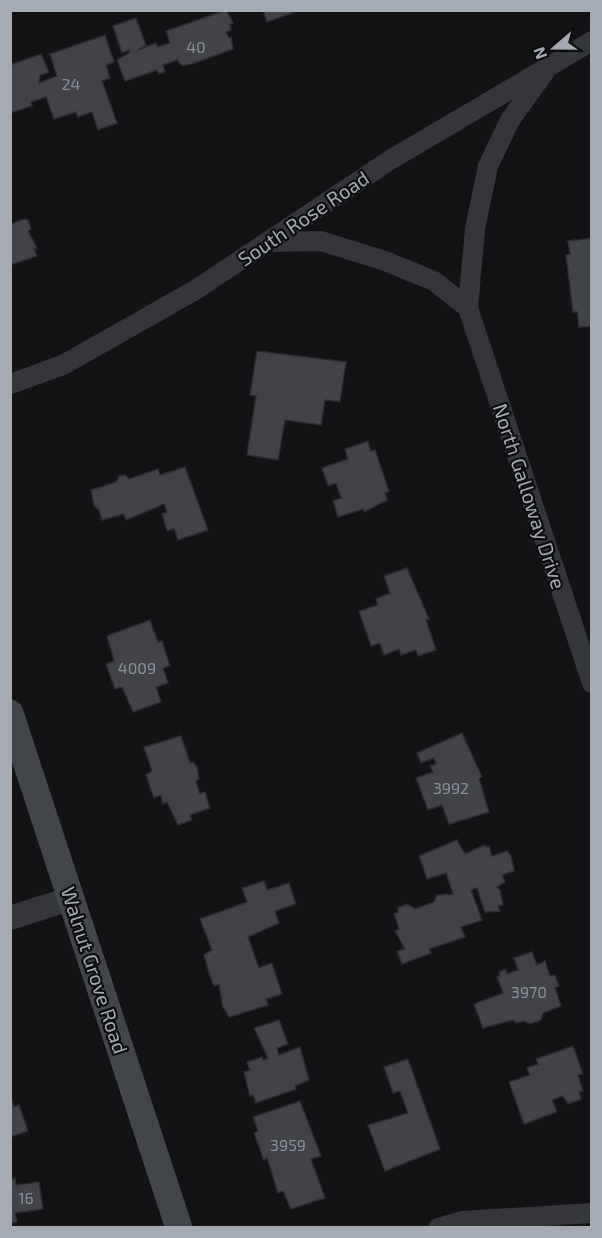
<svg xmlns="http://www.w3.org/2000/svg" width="602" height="1238" viewBox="0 0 602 1238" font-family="'Exo 2',sans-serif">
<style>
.building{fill:#424348;stroke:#2d2d31;stroke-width:1.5}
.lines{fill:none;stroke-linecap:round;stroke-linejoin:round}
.minor{stroke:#34363a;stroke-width:20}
.tertiary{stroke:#34363a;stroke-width:24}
.secondary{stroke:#42454a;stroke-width:27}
.labels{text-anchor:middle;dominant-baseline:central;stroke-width:4.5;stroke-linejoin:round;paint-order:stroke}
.number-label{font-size:16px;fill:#8c919a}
.street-label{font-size:20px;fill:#a5abb5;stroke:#0e0e10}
</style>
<rect width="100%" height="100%" fill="#131315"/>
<!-- building -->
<g class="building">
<polygon points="226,10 233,23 230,24 231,30 226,32 229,38 231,37 233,49 192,64 182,66 177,60 163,65 165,72 159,74 157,70 125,81 117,60 130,52 129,50 122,53 113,26 136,18 146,45 138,50 156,43 158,47 170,43 166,31"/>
<polygon points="263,10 291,10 292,13 267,22"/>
<polygon points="105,35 114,62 106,65 110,78 102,81 117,123 98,130 92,112 78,117 76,112 54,119 46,97 31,102 32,106 10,113 10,65 41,54 49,72 40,75 39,83 57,76 50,54"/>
<polygon points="24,219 28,220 31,229 28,231 37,248 34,249 37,256 10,265 10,224"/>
<polygon points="592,238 592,326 579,327 577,312 573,312 566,255 570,254 568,241"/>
<polygon points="257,351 346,362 340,402 325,400 321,425 285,420 278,460 247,455 256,396 250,395"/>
<polygon points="368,441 371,451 375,450 389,491 385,493 387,500 364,512 363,509 338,517 333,501 341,498 336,483 328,486 322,468 348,459 345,449"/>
<polygon points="185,467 208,530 178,540 174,528 167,531 162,514 167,512 164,504 126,520 124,514 102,520 99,510 94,506 91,490 116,482 119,476 125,475 129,479 158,469 160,475"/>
<polygon points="407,568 429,619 426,620 436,650 418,656 416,650 401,655 399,649 384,655 380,643 371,646 359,611 378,605 376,599 390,593 384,576"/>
<polygon points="150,620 158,642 162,641 170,666 163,668 168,683 156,687 161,702 133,712 122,687 115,689 106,664 114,661 107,636"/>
<polygon points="462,733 482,777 479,778 489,812 449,824 442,805 428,810 416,778 433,772 430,766 436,764 434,758 421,763 417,753"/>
<polygon points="181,736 190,763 193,762 197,767 199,779 196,781 200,794 205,792 210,808 190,815 192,820 178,825 167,802 163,804 161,795 154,798 146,775 152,771 144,747"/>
<polygon points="457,840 465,854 485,845 486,847 489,846 492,856 507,851 511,856 514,871 502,875 505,882 497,887 500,890 503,905 498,906 500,911 485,912 477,888 471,890 482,920 461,927 465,937 429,949 431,953 402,964 397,951 405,949 395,931 399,929 394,914 398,912 398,908 407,904 415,909 434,902 437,895 453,894 446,873 427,879 419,856"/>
<polygon points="264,881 267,890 289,883 296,904 275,911 279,923 248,937 259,968 272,963 282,994 266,999 268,1005 229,1017 223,1007 219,984 214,986 210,976 204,955 212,950 200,919 247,902 242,888"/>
<polygon points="532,952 537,965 545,961 550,976 555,975 559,986 555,988 561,1006 543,1013 541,1020 530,1024 524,1021 517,1023 513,1020 483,1028 474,1004 503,993 497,977 500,976 499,972 506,969 507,974 518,970 514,958"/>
<polygon points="279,1020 288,1044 277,1048 279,1055 300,1047 309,1080 295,1086 296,1089 256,1103 253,1095 250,1096 244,1072 250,1070 247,1062 262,1057 263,1060 268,1058 254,1028"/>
<polygon points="573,1046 583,1074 578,1075 583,1091 579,1092 581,1099 568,1104 563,1096 552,1100 557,1112 524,1124 509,1082 530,1075 527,1068 538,1064 536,1059"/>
<polygon points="408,1059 440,1149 385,1171 368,1125 408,1113 400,1091 393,1093 384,1067"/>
<polygon points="10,1095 14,1107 19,1105 28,1131 10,1137"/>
<polygon points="300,1101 321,1156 311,1159 325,1198 291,1209 283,1191 278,1193 267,1158 264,1160 254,1133 258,1131 253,1117"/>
<polygon points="15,1179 16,1185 39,1182 43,1209 15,1213 17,1222 10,1223 10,1180"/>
</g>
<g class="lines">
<!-- minor -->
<g class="minor">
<polyline points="544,73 510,120 488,166 475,229 468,308 592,683"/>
<polyline points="268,242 321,241 385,261 434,281 468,308"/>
<polyline points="10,384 63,365 197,289 390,160 592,41"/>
<polyline points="438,1228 462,1221 592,1213"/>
</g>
<!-- tertiary -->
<polyline class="tertiary" points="10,918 72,898"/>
<!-- secondary -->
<polyline class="secondary" points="10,713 179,1228"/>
</g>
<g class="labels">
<!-- number labels -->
<g class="number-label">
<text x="196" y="46">40</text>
<text x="71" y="83">24</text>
<text x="137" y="667">4009</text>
<text x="451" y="787">3992</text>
<text x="529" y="991">3970</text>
<text x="288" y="1144">3959</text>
<text x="26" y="1197">16</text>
</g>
<!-- street labels -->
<g class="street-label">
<text transform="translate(303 218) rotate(-34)">South Rose Road</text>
<text transform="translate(530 496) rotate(72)">North Galloway Drive</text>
<text transform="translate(95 970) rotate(72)">Walnut Grove Road</text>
</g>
</g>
<!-- border -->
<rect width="602" height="1238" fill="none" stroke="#a5abb5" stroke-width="24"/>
<!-- north arrow -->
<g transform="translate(554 48) rotate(250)" stroke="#0e0e10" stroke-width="4.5" paint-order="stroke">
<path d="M0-4.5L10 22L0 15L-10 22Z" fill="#a5abb5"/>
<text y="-9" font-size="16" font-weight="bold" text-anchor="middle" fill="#a5abb5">N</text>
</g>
</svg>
